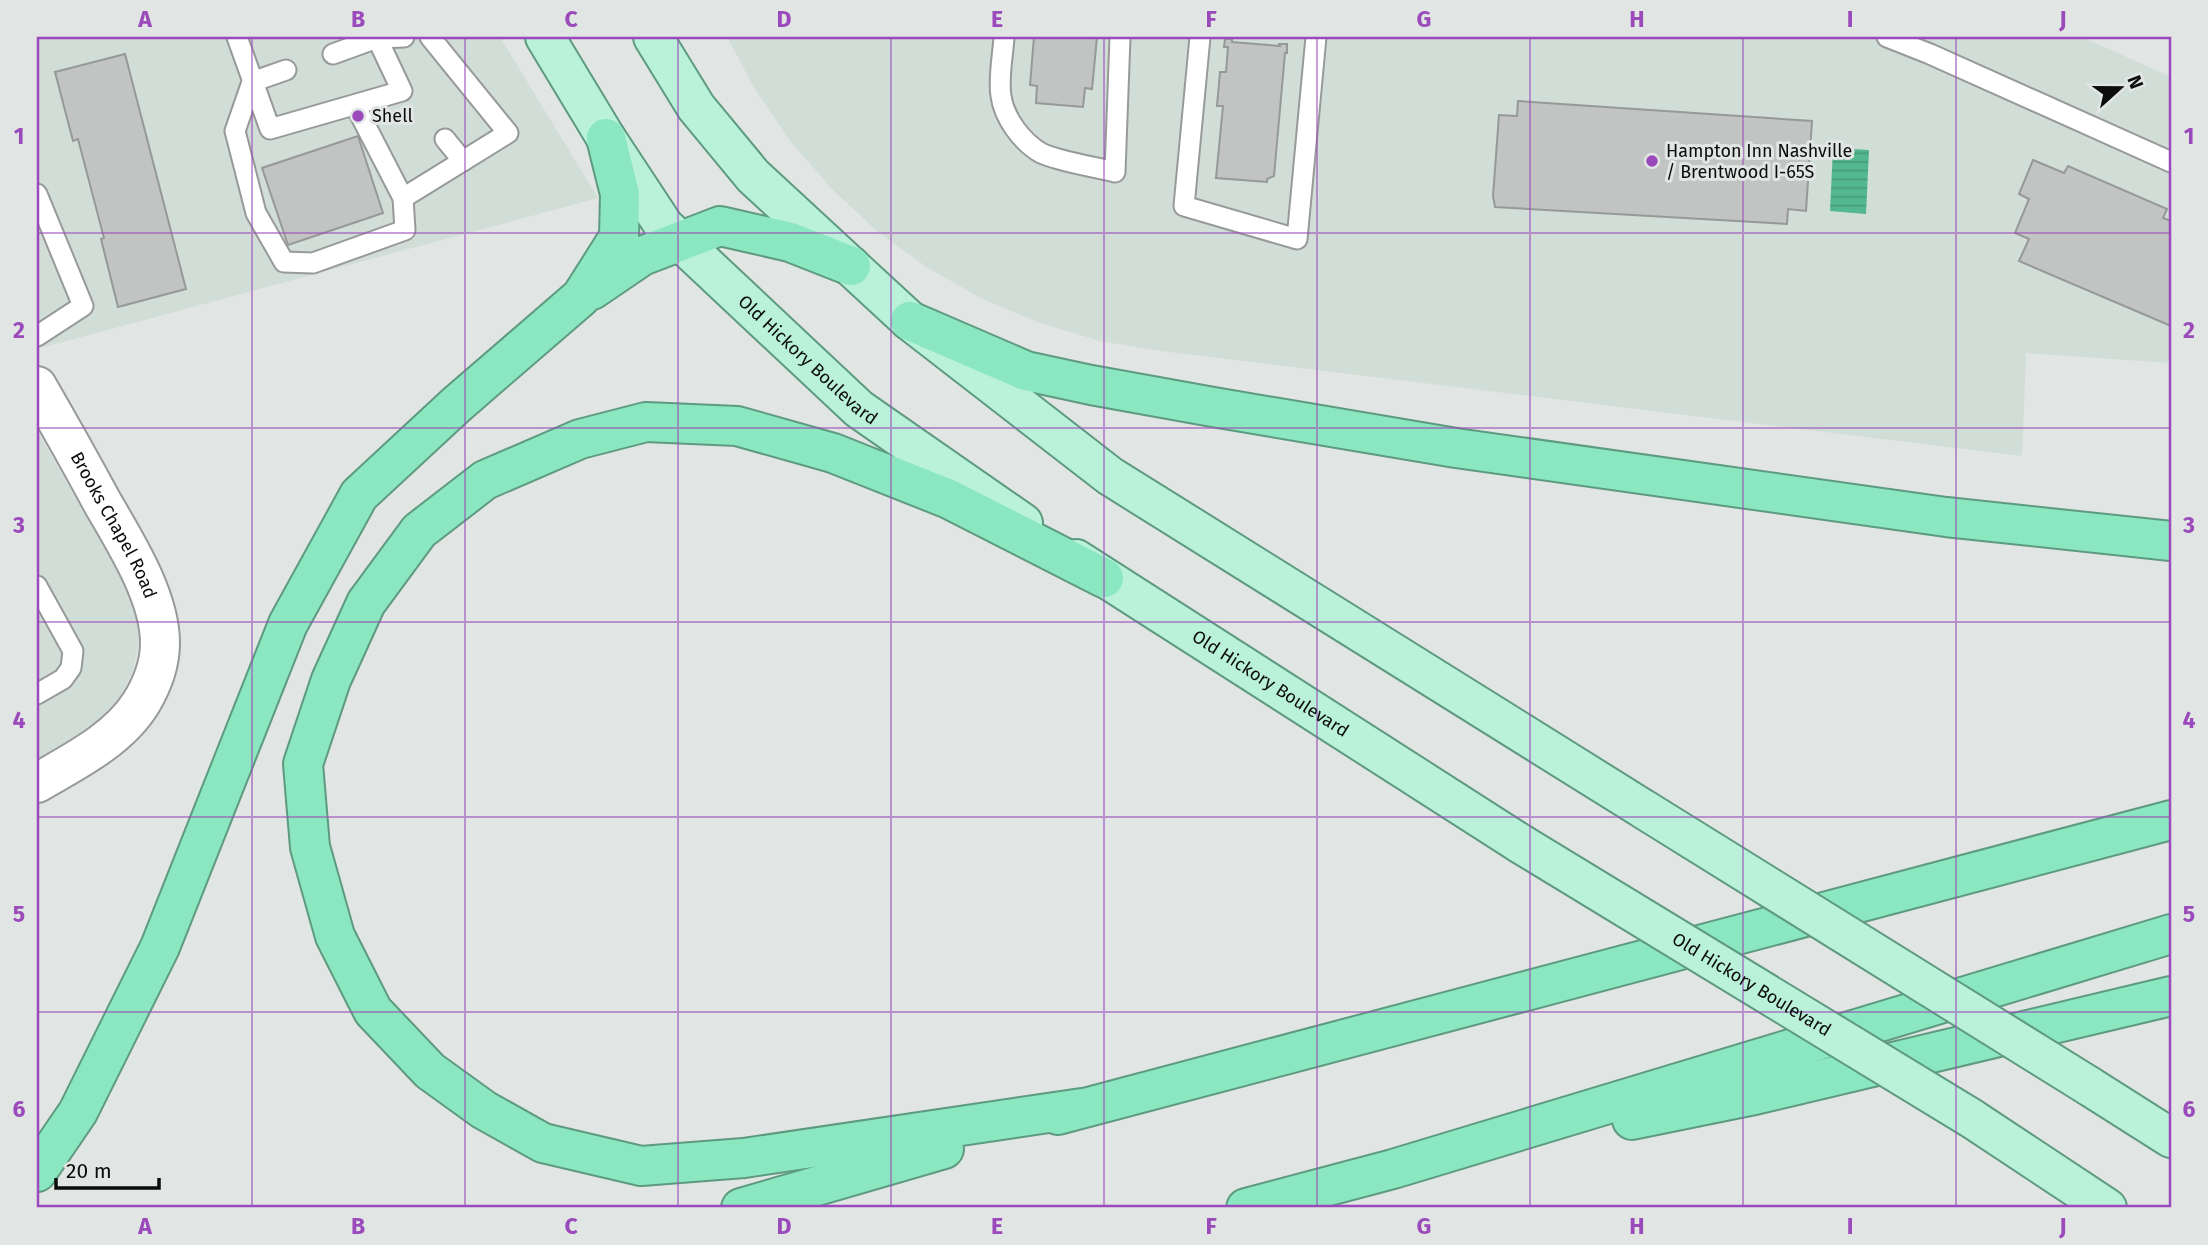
<svg xmlns="http://www.w3.org/2000/svg" width="2208" height="1245" viewBox="0 0 2208 1245" font-family="'Fira Sans',sans-serif">
<style>
.built{fill:#d1ddd7}
.water{fill:url(#water-rules)}
.building{fill:#c1c4c2;stroke:#969997;stroke-width:2}
.lines{fill:none;stroke-linecap:round;stroke-linejoin:round}
.lane-casing{stroke:#979a98;stroke-width:23}
.street-casing{stroke:#979a98;stroke-width:42}
.primary-casing{stroke:#5e9a80;stroke-width:42}
.highway-casing{stroke:#5e9a80;stroke-width:42}
.lane{stroke:#fff;stroke-width:19}
.street{stroke:#fff;stroke-width:38}
.primary{stroke:#b9f1d9;stroke-width:38}
.highway{stroke:#8ae7bf;stroke-width:38}
.primary-bridge-casing{stroke:#5e9a80;stroke-width:42;stroke-linecap:butt}
.primary-bridge{stroke:#b9f1d9;stroke-width:38}
.grid{fill:none;stroke:#9a4aba;stroke-width:2;stroke-opacity:0.55}
.poi-dot{fill:#9a4aba;stroke:#e1e5e3;stroke-width:2.5}
.labels{text-anchor:middle;dominant-baseline:central;stroke-width:6;stroke-linejoin:round;paint-order:stroke}
.poi-label{font-size:18px;fill:#0b0c0b;stroke:#e1e5e3;text-anchor:start}
.street-label{font-size:18px;fill:#0b0c0b;stroke:#e1e5e3}
.neatline{fill:none;stroke:#9a4aba;stroke-width:2.5}
.grid-label{font-size:23px;text-anchor:middle;font-weight:bold;fill:#9a4aba}
</style>
<defs>
<pattern id="water-rules" width="6" height="5" patternUnits="userSpaceOnUse" patternTransform="scale(1.75)"><rect width="6" height="5" fill="#53b890"/><path d="M0 2.5h6" fill="none" stroke="#479d7b"/></pattern>
</defs>
<rect width="100%" height="100%" fill="#e1e5e3"/>
<!-- built -->
<g class="built">
<polygon points="37,37 500,37 598,198 44,347 37,334"/>
<polygon points="727,37 2082,37 2171,77 2171,363 2026,353 2022,456 1161,351 1100,341 1040,323 983,299 928,268 878,232 832,189 791,142 756,91"/>
<polygon points="37,431 131,594 135,607 138,634 138,647 132,673 120,698 112,708 92,727 37,759"/>
</g>
<!-- water -->
<polygon class="water" points="1833,148 1869,150 1866,214 1830,211"/>
<!-- building -->
<g class="building">
<polygon points="1034,37 1097,37 1092,89 1085,88 1083,107 1036,103 1037,86 1030,85"/>
<polygon points="1225,39 1232,39 1232,42 1280,46 1279,44 1287,44 1287,53 1285,53 1274,176 1267,179 1267,182 1216,178 1223,106 1217,106 1220,72 1226,72 1228,47 1224,47"/>
<polygon points="125,54 186,289 118,307 101,239 104,238 78,139 73,141 55,72"/>
<polygon points="1518,101 1812,121 1806,211 1788,209 1787,224 1495,207 1493,196 1499,115 1517,116"/>
<polygon points="358,136 383,213 288,245 262,168"/>
<polygon points="2033,160 2064,173 2068,166 2167,209 2163,218 2171,221 2171,326 2019,261 2029,239 2015,233 2029,199 2019,194"/>
</g>
<g class="lines">
<!-- lane casing -->
<g class="lane-casing">
<g id="lane">
<polyline points="237,37 270,129 402,91 377,38 333,54"/>
<polyline points="376,37 377,38 404,37"/>
<path d="M1004,37C1003,55 998,78 1001,96C1004,118 1022,142 1041,153C1057,161 1095,167 1115,172L1120,37"/>
<polyline points="1200,37 1184,206 1297,239 1316,37"/>
<polyline points="1887,37 1930,54 2171,162"/>
<polyline points="286,70 252,82 235,131 256,213 284,262 313,263 405,230 403,198"/>
<polyline points="355,105 403,198 508,133 430,37"/>
<polyline points="445,139 463,161"/>
<polyline points="37,194 83,306 37,336"/>
<polyline points="37,586 73,651 71,668 63,679 37,694"/>
</g>
</g>
<!-- street casing -->
<g class="street-casing">
<g id="street">
<path id="s1" d="M37,386C59,424 81,463 102,502C125,542 160,596 160,643C160,665 152,685 141,703C118,740 73,762 37,783"/>
</g>
</g>
<!-- primary casing -->
<g class="primary-casing">
<g id="primary">
<path id="s2" d="M545,37L606,138L664,226L859,409L1023,523"/>
<polyline points="653,37 696,107 753,176 910,321 1110,476 1645,810"/>
<path id="s3" d="M1076,559L1521,844"/>
<polyline points="2089,1086 2171,1138"/>
<polyline points="1971,1118 2107,1208"/>
</g>
</g>
<!-- highway casing -->
<g class="highway-casing">
<g id="highway">
<polyline points="592,290 642,256 720,226 790,242 851,266"/>
<polyline points="910,321 1026,371 1091,385 1213,407 1456,448 1946,517 2171,541"/>
<polyline points="1082,1108 744,1158 641,1166 543,1143 484,1110 430,1071 373,1011 335,936 310,847 303,764 331,680 366,603 419,531 485,480 580,439 646,422 737,426 833,453 949,499 1104,578"/>
<polyline points="1058,1115 2171,820"/>
<polyline points="1632,1120 1750,1096 2171,996"/>
<polyline points="37,1172 78,1112 160,947 288,624 359,495 456,405 581,297 619,237 620,194 606,138"/>
<polyline points="741,1208 944,1149"/>
<polyline points="1246,1208 1393,1169 2171,934"/>
</g>
</g>
<!-- lane -->
<use href="#lane" class="lane"/>
<!-- street -->
<use href="#street" class="street"/>
<!-- primary -->
<use href="#primary" class="primary"/>
<!-- highway -->
<use href="#highway" class="highway"/>
<!-- primary-bridge casing -->
<g class="primary-bridge-casing">
<g id="primary-bridge">
<polyline points="1645,810 2089,1086"/>
<path id="s4" d="M1521,844L1971,1118"/>
</g>
</g>
<!-- primary-bridge -->
<use href="#primary-bridge" class="primary-bridge"/>
</g>
<!-- grid -->
<path class="grid" d="M252,37V1208M465,37V1208M678,37V1208M891,37V1208M1104,37V1208M1317,37V1208M1530,37V1208M1743,37V1208M1956,37V1208M37,233H2171M37,428H2171M37,622H2171M37,817H2171M37,1012H2171"/>
<!-- markers -->
<g class="poi-dot">
<circle cx="358" cy="116" r="7"/>
<circle cx="1652" cy="161" r="7"/>
</g>
<g class="labels">
<!-- poi labels -->
<g class="poi-label">
<text x="372" y="116">Shell</text>
<text x="1666" y="151">Hampton Inn Nashville<tspan x="1666" dy="21">/ Brentwood I-65S</tspan></text>
</g>
<!-- street labels -->
<g class="street-label">
<text stroke="none"><textPath href="#s2" startOffset="420">Old Hickory Boulevard</textPath></text>
<text stroke="none"><textPath href="#s1" startOffset="159">Brooks Chapel Road</textPath></text>
<text stroke="none"><textPath href="#s3" startOffset="231">Old Hickory Boulevard</textPath></text>
<text stroke="none"><textPath href="#s4" startOffset="270">Old Hickory Boulevard</textPath></text>
</g>
</g>
<!-- border -->
<rect width="2208" height="1245" fill="none" stroke="#e1e5e3" stroke-width="77"/>
<!-- north arrow -->
<g transform="translate(2120 88) rotate(69)" stroke="#e1e5e3" stroke-width="5" paint-order="stroke">
<path d="M0-5L12 26L0 18L-12 26Z" fill="#0b0c0b"/>
<text y="-10" font-size="19" font-weight="bold" text-anchor="middle" fill="#0b0c0b">N</text>
</g>
<!-- scale -->
<path d="M56 1178v10h103v-10" fill="none" stroke="#0b0c0b" stroke-width="3.5"/>
<text x="66" y="1178" font-size="21" fill="#0b0c0b" stroke="#e1e5e3" stroke-width="5" paint-order="stroke">20 m</text>
<rect x="38" y="38" width="2132" height="1168" class="neatline"/>
<g class="grid-label">
<text x="145" y="27">A</text>
<text x="358" y="27">B</text>
<text x="571" y="27">C</text>
<text x="784" y="27">D</text>
<text x="997" y="27">E</text>
<text x="1211" y="27">F</text>
<text x="1424" y="27">G</text>
<text x="1637" y="27">H</text>
<text x="1850" y="27">I</text>
<text x="2063" y="27">J</text>
<text x="19" y="144">1</text>
<text x="2189" y="144">1</text>
<text x="19" y="338">2</text>
<text x="2189" y="338">2</text>
<text x="19" y="533">3</text>
<text x="2189" y="533">3</text>
<text x="19" y="728">4</text>
<text x="2189" y="728">4</text>
<text x="19" y="922">5</text>
<text x="2189" y="922">5</text>
<text x="19" y="1117">6</text>
<text x="2189" y="1117">6</text>
<text x="145" y="1234">A</text>
<text x="358" y="1234">B</text>
<text x="571" y="1234">C</text>
<text x="784" y="1234">D</text>
<text x="997" y="1234">E</text>
<text x="1211" y="1234">F</text>
<text x="1424" y="1234">G</text>
<text x="1637" y="1234">H</text>
<text x="1850" y="1234">I</text>
<text x="2063" y="1234">J</text>
</g>
</svg>
